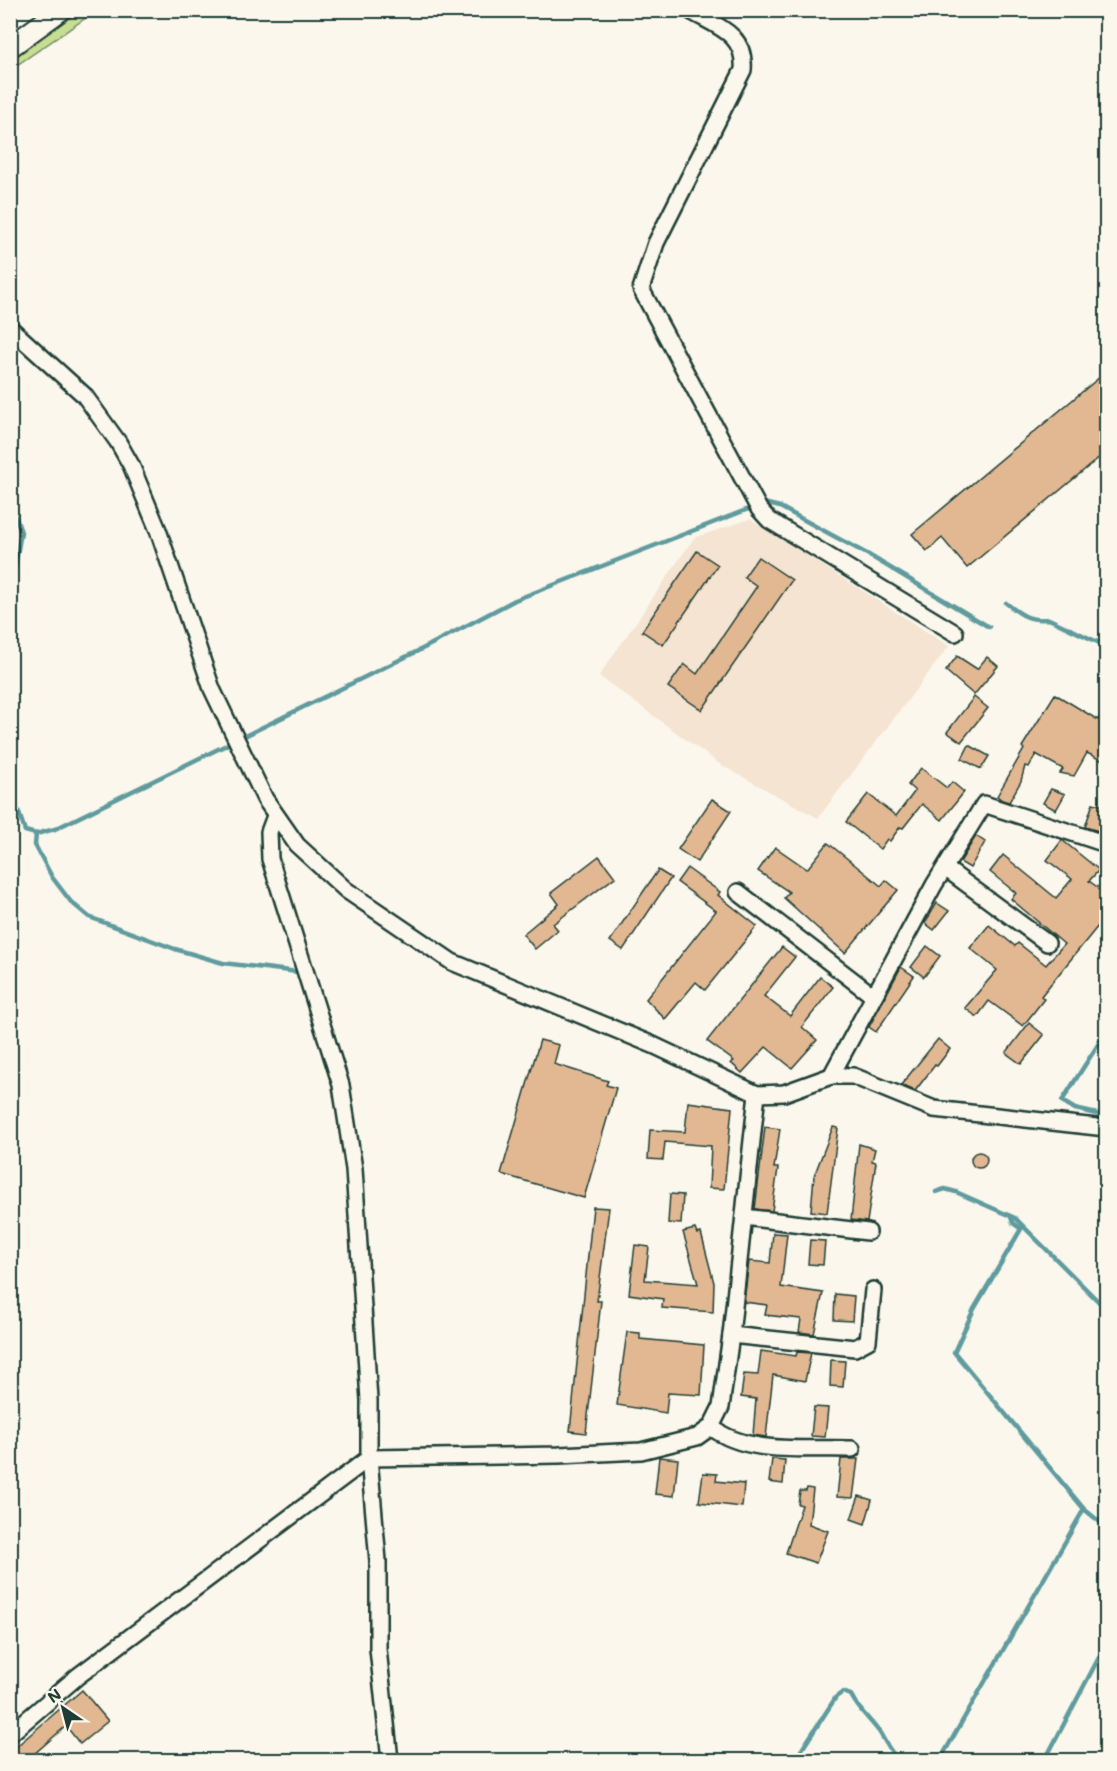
<svg xmlns="http://www.w3.org/2000/svg" width="1117" height="1771" viewBox="0 0 1117 1771" font-family="Mali,sans-serif">
<style>
.built{fill:#f4e4d1}
.green{fill:#c6dd92;stroke:#728d63;stroke-width:1.5}
.lines{fill:none;stroke-linecap:round;stroke-linejoin:round}
.stream{stroke:#5f9b9e;stroke-width:4.5}
.building{fill:#e2b892;stroke:#1f3d34;stroke-width:1.5}
.minor-casing{stroke:#1f3d34;stroke-width:20}
.secondary-casing{stroke:#1f3d34;stroke-width:24}
.minor{stroke:#fbf7ec;stroke-width:15}
.secondary{stroke:#fbf7ec;stroke-width:20}
</style>
<rect width="100%" height="100%" fill="#fbf7ec"/>
<filter id="ink" filterUnits="userSpaceOnUse"><feTurbulence type="fractalNoise" baseFrequency=".0167" numOctaves="2"/><feDisplacementMap in="SourceGraphic" scale="12" xChannelSelector="R" yChannelSelector="G"/><feConvolveMatrix kernelMatrix="1 2 1 2 8 2 1 2 1" color-interpolation-filters="sRGB"/></filter>
<g filter="url(#ink)">
<!-- built -->
<polygon class="built" points="750,519 949,646 818,818 721,765 599,676 694,538"/>
<!-- green -->
<polygon class="green" points="78,11 96,11 11,69 11,58"/>
<g class="lines">
<!-- stream -->
<g class="stream">
<polyline points="10,502 21,532 10,595"/>
<path d="M1006,603C1021,615 1029,621 1049,619L1106,646"/>
<polyline points="10,796 18,810 25,831 36,834 55,829 424,648 515,600 764,503 780,507 867,554 989,627"/>
<polyline points="36,834 35,845 52,877 71,902 89,917 175,949 223,963 298,972"/>
<polyline points="1106,1032 1062,1101 1075,1109 1106,1116"/>
<polyline points="936,1192 945,1189 956,1192 1015,1218 1106,1309"/>
<polyline points="1011,1217 1013,1223 1021,1229 974,1309 954,1352 1084,1509 1106,1527"/>
<path d="M795,1760L836,1697L843,1692L851,1695C859,1711 870,1719 880,1733C886,1743 890,1752 899,1760"/>
<polyline points="940,1760 1084,1509"/>
<polyline points="1045,1760 1106,1644"/>
</g>
</g>
<!-- building -->
<g class="building">
<polygon points="1107,371 1107,451 967,568 942,538 927,551 912,534"/>
<polygon points="697,551 718,565 663,645 642,631"/>
<polygon points="758,557 792,580 702,710 668,687 684,664 697,674 757,586 744,577"/>
<polygon points="957,656 977,669 987,657 998,666 974,695 946,671"/>
<polygon points="1055,694 1098,720 1107,703 1107,763 1087,753 1074,776 1060,773 1063,769 1036,754 1029,767 1025,766 1021,781 1009,802 1002,800 997,796 1024,749 1022,747"/>
<polygon points="974,697 988,708 961,742 947,732"/>
<polygon points="969,745 989,756 981,769 962,759"/>
<polygon points="921,768 947,788 952,782 964,792 942,820 922,804 903,828 900,827 890,841 887,839 880,849 846,822 868,794 896,816 915,791 908,785"/>
<polygon points="1051,789 1065,794 1056,810 1043,803"/>
<polygon points="712,799 731,811 697,862 678,849"/>
<polygon points="1093,803 1107,807 1099,831 1085,827"/>
<polygon points="976,836 985,842 970,868 960,862"/>
<polygon points="1062,840 1099,870 1089,881 1107,894 1107,915 1041,996 1044,999 1023,1026 989,1001 977,1017 965,1008 997,970 970,948 989,925 1015,946 1018,943 1046,965 1064,944 1011,899 1016,893 990,872 1003,855 1056,898 1072,879 1047,860"/>
<polygon points="828,843 881,886 886,880 898,890 845,953 784,898 789,892 758,871 775,847 807,869"/>
<polygon points="599,856 615,877 553,924 558,930 535,949 523,934 559,904 551,893"/>
<polygon points="687,868 720,892 718,895 757,926 705,990 696,982 665,1019 646,999 716,911 677,882"/>
<polygon points="658,870 671,878 623,950 610,941"/>
<polygon points="937,903 949,911 934,930 925,923"/>
<polygon points="927,946 940,956 924,977 911,967"/>
<polygon points="782,947 795,957 764,996 790,1016 820,977 833,987 802,1027 817,1040 792,1068 766,1047 742,1073 731,1063 734,1061 707,1041"/>
<polygon points="901,967 914,976 876,1032 869,1027"/>
<polygon points="1029,1023 1044,1035 1021,1064 1006,1053"/>
<polygon points="938,1039 950,1049 937,1066 935,1065 915,1091 901,1085"/>
<polygon points="540,1040 559,1045 554,1064 608,1081 606,1085 616,1088 584,1198 501,1174"/>
<polygon points="688,1102 732,1108 724,1189 709,1188 711,1146 665,1142 663,1160 648,1159 650,1130 685,1132"/>
<polygon points="765,1127 780,1129 774,1168 778,1168 772,1211 755,1209"/>
<polygon points="833,1127 838,1128 827,1213 811,1211 814,1176"/>
<polygon points="859,1144 875,1149 872,1161 876,1162 867,1222 851,1220"/>
<circle cx="979" cy="1160" r="8"/>
<polygon points="670,1194 683,1195 681,1224 668,1223"/>
<polygon points="593,1207 609,1208 597,1301 601,1301 586,1433 570,1431"/>
<polygon points="695,1229 697,1234 701,1233 714,1283 713,1312 662,1308 663,1299 629,1294 635,1245 649,1247 645,1280 698,1284 683,1232"/>
<polygon points="773,1233 787,1234 781,1287 823,1293 814,1334 799,1332 801,1319 765,1315 767,1305 744,1302 749,1261 770,1263"/>
<polygon points="810,1240 825,1241 823,1265 808,1264"/>
<polygon points="835,1294 854,1296 852,1321 834,1320"/>
<polygon points="627,1332 640,1333 640,1339 704,1345 701,1395 668,1393 666,1413 617,1405"/>
<polygon points="761,1351 796,1356 797,1352 811,1353 805,1381 773,1375 766,1437 753,1435 756,1399 741,1397 744,1374 758,1375"/>
<polygon points="831,1360 845,1361 843,1387 830,1386"/>
<polygon points="814,1407 828,1408 825,1437 811,1436"/>
<polygon points="659,1457 678,1459 674,1496 655,1494"/>
<polygon points="772,1459 785,1460 783,1484 769,1482"/>
<polygon points="841,1459 858,1459 853,1498 837,1497"/>
<polygon points="703,1473 717,1474 716,1481 744,1484 742,1507 699,1502"/>
<polygon points="807,1488 813,1489 809,1524 828,1531 816,1563 786,1553 802,1505 798,1504 800,1491 806,1491"/>
<polygon points="859,1496 872,1500 865,1524 851,1519"/>
<polygon points="82,1690 108,1721 80,1744 66,1726 26,1761 19,1761 11,1751"/>
</g>
<g class="lines">
<!-- minor casing -->
<g class="minor-casing">
<g id="minor">
<path d="M689,10C717,27 746,33 743,70L656,243L641,289L759,509L769,520L955,633"/>
<polyline points="10,328 84,395 118,442 131,465 158,530 212,689 265,799 297,845 346,890 452,962 653,1045 757,1094 784,1093 831,1076 853,1076 934,1109 1106,1128"/>
<polyline points="275,816 269,832 270,859 341,1085 354,1169 369,1400 369,1458 378,1561 378,1649 390,1760"/>
<polyline points="945,868 1047,943"/>
<polyline points="738,892 872,995"/>
<polyline points="831,1076 934,885 984,804 1106,844"/>
<polyline points="744,1217 868,1232"/>
<polyline points="731,1335 855,1348 868,1341 873,1290"/>
<path d="M711,1427C748,1456 807,1447 852,1449"/>
<polyline points="10,1734 78,1676 369,1458 559,1455 641,1451 697,1437 711,1427 721,1407 731,1335 757,1094"/>
</g>
</g>
<!-- secondary casing -->
<g class="secondary-casing">
<polyline id="secondary" points="10,47 61,10"/>
</g>
<!-- minor -->
<use href="#minor" class="minor"/>
<!-- secondary -->
<use href="#secondary" class="secondary"/>
</g>
</g>
<!-- margin -->
<rect width="1117" height="1771" fill="none" stroke="#fbf7ec" stroke-width="36"/>
<rect x="18" y="18" width="1081" height="1735" fill="none" stroke="#1f3d34" stroke-width="2" filter="url(#ink)"/>
<!-- north arrow -->
<g transform="translate(63 1708) rotate(325)" stroke="#fbf7ec" stroke-width="4.5" paint-order="stroke">
<path d="M0-4.5L10 22L0 15L-10 22Z" fill="#1f3d34"/>
<text y="-9" font-size="16" font-weight="bold" text-anchor="middle" fill="#1f3d34">N</text>
</g>
</svg>
